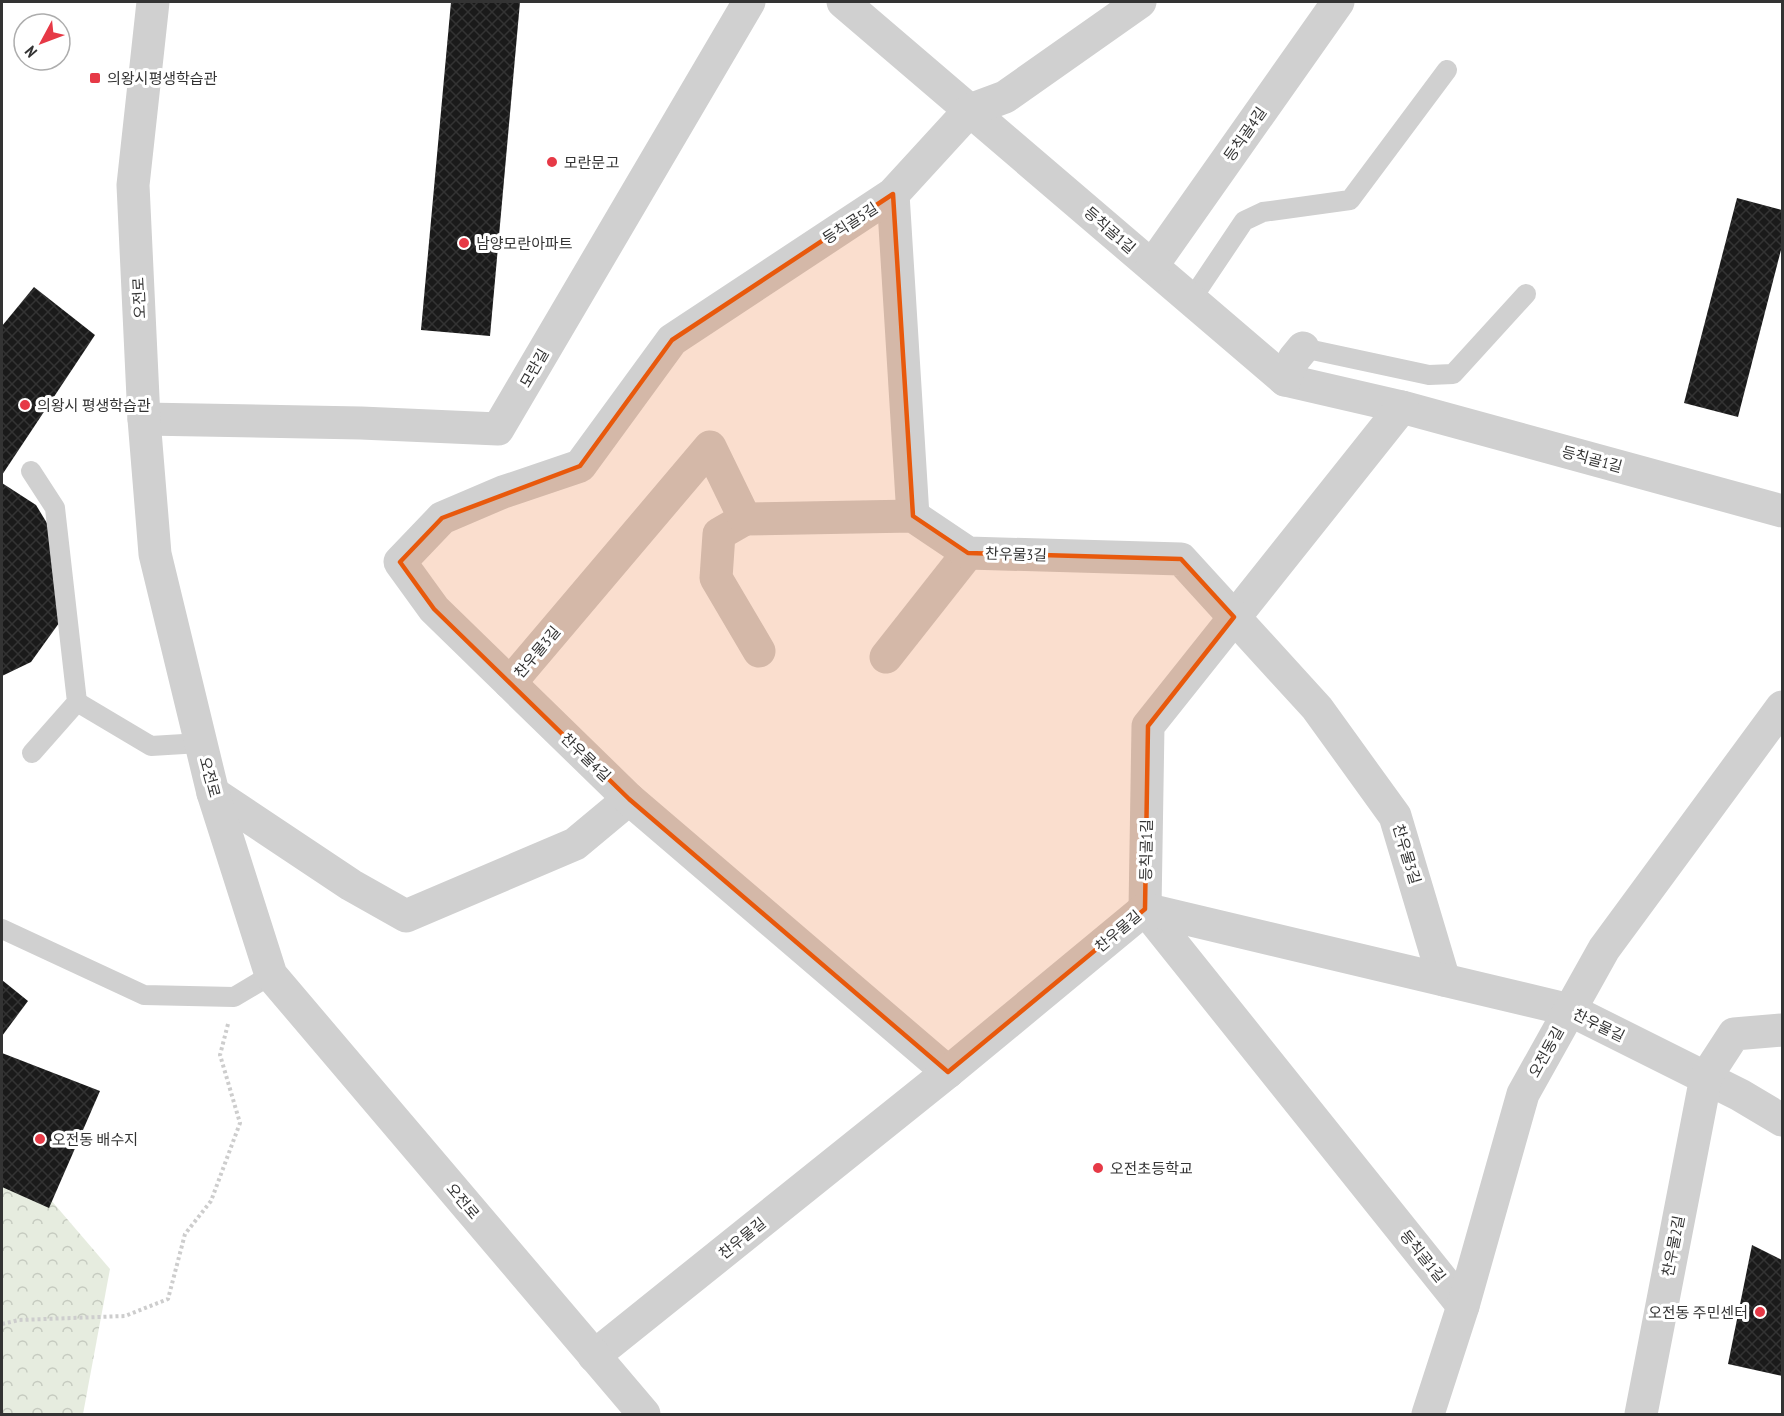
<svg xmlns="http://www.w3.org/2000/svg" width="1784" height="1416" viewBox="0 0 1784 1416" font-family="'PT Sans Narrow','Noto Sans KR',sans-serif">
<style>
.forest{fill:url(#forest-crowns)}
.building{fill:url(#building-cross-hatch)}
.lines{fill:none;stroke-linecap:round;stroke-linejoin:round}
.path{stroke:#cdcdcd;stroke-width:4;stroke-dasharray:3 3;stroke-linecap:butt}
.service{stroke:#d0d0d0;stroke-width:20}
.minor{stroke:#d0d0d0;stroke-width:33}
.tertiary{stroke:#d0d0d0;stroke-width:33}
.marked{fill:#e8590c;fill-opacity:0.2;stroke:#e8590c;stroke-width:4.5;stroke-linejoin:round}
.poi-dot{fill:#e63946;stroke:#fff;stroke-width:2}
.labels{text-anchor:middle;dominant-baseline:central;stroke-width:6;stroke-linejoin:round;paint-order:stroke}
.poi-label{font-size:15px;fill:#333;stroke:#fff;text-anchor:start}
.street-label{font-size:15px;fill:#333;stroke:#fff}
</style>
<defs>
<pattern id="forest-crowns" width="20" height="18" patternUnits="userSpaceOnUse" patternTransform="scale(1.5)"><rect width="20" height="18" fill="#e6ecdf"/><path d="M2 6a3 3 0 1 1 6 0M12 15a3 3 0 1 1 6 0" fill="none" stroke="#c6cbc0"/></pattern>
<pattern id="building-cross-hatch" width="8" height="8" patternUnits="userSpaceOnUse" patternTransform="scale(1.5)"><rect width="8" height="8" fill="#1a1a1a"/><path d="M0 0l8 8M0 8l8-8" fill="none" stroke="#333"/></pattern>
</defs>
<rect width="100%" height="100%" fill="#fff"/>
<!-- forest -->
<polygon class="forest" points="2,1143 110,1269 83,1414 2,1414"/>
<!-- building -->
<g class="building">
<polygon points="451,2 520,2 490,336 421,330"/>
<polygon points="1737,198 1782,210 1782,246 1738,417 1684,403"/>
<polygon points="34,287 95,335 2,475 2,326"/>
<polygon points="2,483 36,505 59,543 67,612 31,662 2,676"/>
<polygon points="2,980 28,1001 2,1036"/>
<polygon points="2,1053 100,1091 49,1208 2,1187"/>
<polygon points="1752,1245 1782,1260 1782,1376 1728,1364"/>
</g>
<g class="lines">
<!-- path -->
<polyline class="path" points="2,1324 19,1320 125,1316 168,1299 185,1234 211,1201 240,1123 220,1055 228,1024"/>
<!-- service -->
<g class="service">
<polyline points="1191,300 1244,221 1263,212 1350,200 1447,70"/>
<polyline points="1303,348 1429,375 1453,374 1526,294"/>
<polyline points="31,471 55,508 77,702 32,753"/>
<polyline points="77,702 151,746 200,743"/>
<polyline points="2,929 144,995 234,997 271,975"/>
</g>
<!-- minor -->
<g class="minor">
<polyline points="843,2 1285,380 1402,407 1782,511"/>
<polyline points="893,194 913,516"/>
<polyline points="1152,266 1338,2"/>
<polyline points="1285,380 1294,359 1303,348"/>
<polyline points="1402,407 1148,726 1145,909 1463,1306"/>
<polyline points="144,419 361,423 498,429 749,2"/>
<polyline points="745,519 719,534 716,578 759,651"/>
<polyline points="886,657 968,553"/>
<polyline points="510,683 710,447 745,519 913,516 968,553 1181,559 1317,708 1395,816 1444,980"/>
<polyline points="213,793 351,885 406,916 575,844 629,799"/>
<polyline points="948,1072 629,799 434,609 400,562 442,518 503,492 580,466 672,340 893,194 970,110 1005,97 1140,2"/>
<polyline points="594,1356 948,1072 1145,909 1570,1010 1740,1095 1782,1120"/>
<polyline points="1428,1414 1463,1306 1523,1094 1604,949 1782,707"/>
<polyline points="1641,1414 1706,1077 1734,1034 1782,1030"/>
</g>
<!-- tertiary -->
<polyline class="tertiary" points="153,2 133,185 144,419 155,554 213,793 271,975 644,1414"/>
</g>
<!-- marked area -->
<path class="marked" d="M893,194L913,516L968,553L1181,559L1234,617L1148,726L1145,909L948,1072L629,799L434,609L400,562L442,518L580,466L672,340Z"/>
<!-- markers -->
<g class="poi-dot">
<rect x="89" y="72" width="12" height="12" rx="3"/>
<circle cx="552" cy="162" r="6"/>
<circle cx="464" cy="243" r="6"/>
<circle cx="25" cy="405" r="6"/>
<circle cx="40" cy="1139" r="6"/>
<circle cx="1098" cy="1168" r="6"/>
<circle cx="1760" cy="1312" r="6"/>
</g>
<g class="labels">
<!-- poi labels -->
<g class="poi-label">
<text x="107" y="78">의왕시평생학습관</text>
<text x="564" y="162">모란문고</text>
<text x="476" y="243">남양모란아파트</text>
<text x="37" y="405">의왕시 평생학습관</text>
<text x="52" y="1139">오전동 배수지</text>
<text x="1110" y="1168">오전초등학교</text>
<text x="1748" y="1312" text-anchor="end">오전동 주민센터</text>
</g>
<!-- street labels -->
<g class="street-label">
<text transform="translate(1245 134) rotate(-55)">등칙골4길</text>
<text transform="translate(850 223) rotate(-33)">등칙골5길</text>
<text transform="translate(1110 230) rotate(41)">등칙골1길</text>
<text transform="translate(139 298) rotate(-93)">오전로</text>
<text transform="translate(534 368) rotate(-60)">모란길</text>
<text transform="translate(1592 459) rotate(15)">등칙골1길</text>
<text transform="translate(1016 554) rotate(2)">찬우물3길</text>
<text transform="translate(537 652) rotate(-50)">찬우물3길</text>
<text transform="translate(586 757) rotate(44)">찬우물4길</text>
<text transform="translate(210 777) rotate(75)">오전로</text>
<text transform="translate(1146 850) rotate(-89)">등칙골1길</text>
<text transform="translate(1407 854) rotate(73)">찬우물3길</text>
<text transform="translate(1118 931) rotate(-40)">찬우물길</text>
<text transform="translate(1599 1025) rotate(26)">찬우물길</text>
<text transform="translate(1546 1052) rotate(-61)">오전동길</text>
<text transform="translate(463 1201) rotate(50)">오전로</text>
<text transform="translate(742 1238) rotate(-39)">찬우물길</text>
<text transform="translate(1673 1246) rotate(-79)">찬우물2길</text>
<text transform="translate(1423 1256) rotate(51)">등칙골1길</text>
</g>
</g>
<!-- border -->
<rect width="1784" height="1416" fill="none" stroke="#333333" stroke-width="6"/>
<!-- north arrow -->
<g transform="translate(42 42) rotate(229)"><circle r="28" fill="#ffffff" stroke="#adadad" stroke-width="1.5"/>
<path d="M0-4.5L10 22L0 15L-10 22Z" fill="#e63946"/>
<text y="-9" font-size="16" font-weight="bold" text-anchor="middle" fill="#333333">N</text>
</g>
</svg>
